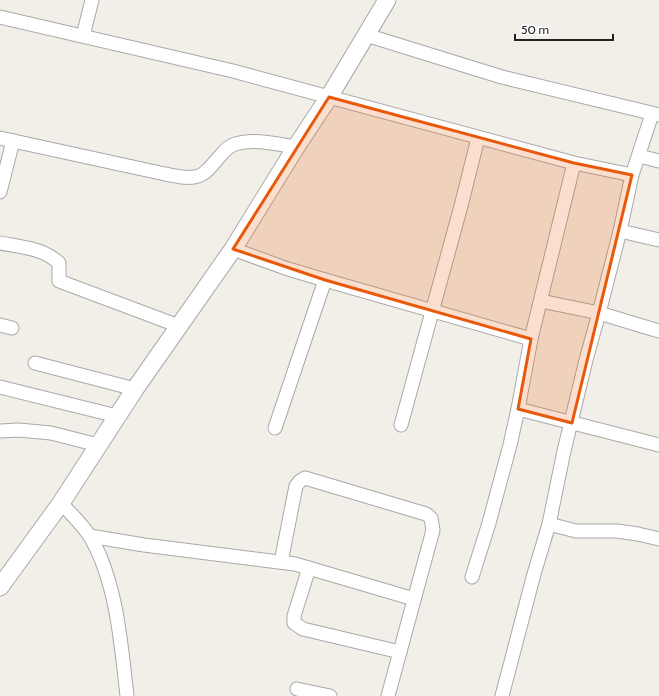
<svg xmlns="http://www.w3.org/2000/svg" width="659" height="696" viewBox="0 0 659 696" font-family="Cabin,sans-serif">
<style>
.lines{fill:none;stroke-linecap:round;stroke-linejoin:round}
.minor-casing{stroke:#a9a9a9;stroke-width:15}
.tertiary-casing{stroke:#a9a9a9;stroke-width:19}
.minor{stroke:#fff;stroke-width:13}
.tertiary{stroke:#fff;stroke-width:17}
.marked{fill:#e8590c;fill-opacity:0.2;stroke:#e8590c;stroke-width:3;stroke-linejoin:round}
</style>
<rect width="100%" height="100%" fill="#f2efe9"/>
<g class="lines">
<!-- minor casing -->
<g class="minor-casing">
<g id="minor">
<polyline points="0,17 233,71 574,163 632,175"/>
<polyline points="366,35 502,77 659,115"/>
<polyline points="83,36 92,0"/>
<path d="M0,138L165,174C176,176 194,181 204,173C210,169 215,161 221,155C225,150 229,146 235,144C254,138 277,144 296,147"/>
<polyline points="639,156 659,161"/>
<polyline points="0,192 13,141"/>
<polyline points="620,231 659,240"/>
<path d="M0,243C21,247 43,248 59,263V281L179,326"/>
<polyline points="233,249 285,268 325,280 531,339"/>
<polyline points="541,301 599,313 659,331"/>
<polyline points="0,325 12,328"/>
<polyline points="35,363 135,389"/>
<polyline points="0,387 117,416"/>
<polyline points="518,409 659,445"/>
<polyline points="401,425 461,206 478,138"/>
<polyline points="275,428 325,280"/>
<polyline points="0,431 19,430 51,433 98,445"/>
<path d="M61,503C71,514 83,525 91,538C117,584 121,644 127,696"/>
<polyline points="549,524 576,531 617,531 638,534 659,539"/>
<polyline points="90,536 144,545 295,564 414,599"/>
<polyline points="281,562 296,486 300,481 305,478 426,514 431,518 433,530 388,696"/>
<polyline points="309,568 294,616 294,623 303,629 400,652"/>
<polyline points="472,577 489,523 510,445 518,409 531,339 574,163"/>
<polyline points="297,689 330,696"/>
<polyline points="502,696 534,574 549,524 564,451 586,360 599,313 620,231 632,175 652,114"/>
</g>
</g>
<!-- tertiary casing -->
<g class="tertiary-casing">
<polyline id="tertiary" points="0,587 61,503 135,389 233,249 296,147 329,97 387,0"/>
</g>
<!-- minor -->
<use href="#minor" class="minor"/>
<!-- tertiary -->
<use href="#tertiary" class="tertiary"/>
</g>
<!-- marked area -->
<path class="marked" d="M329,97L574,163L632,175L572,423L518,409L531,339L325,280L233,249Z"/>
<!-- scale -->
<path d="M515 34v6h98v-6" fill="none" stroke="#222222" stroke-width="2"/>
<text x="521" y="34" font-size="12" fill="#222222" stroke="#ffffff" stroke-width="3" paint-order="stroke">50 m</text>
</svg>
